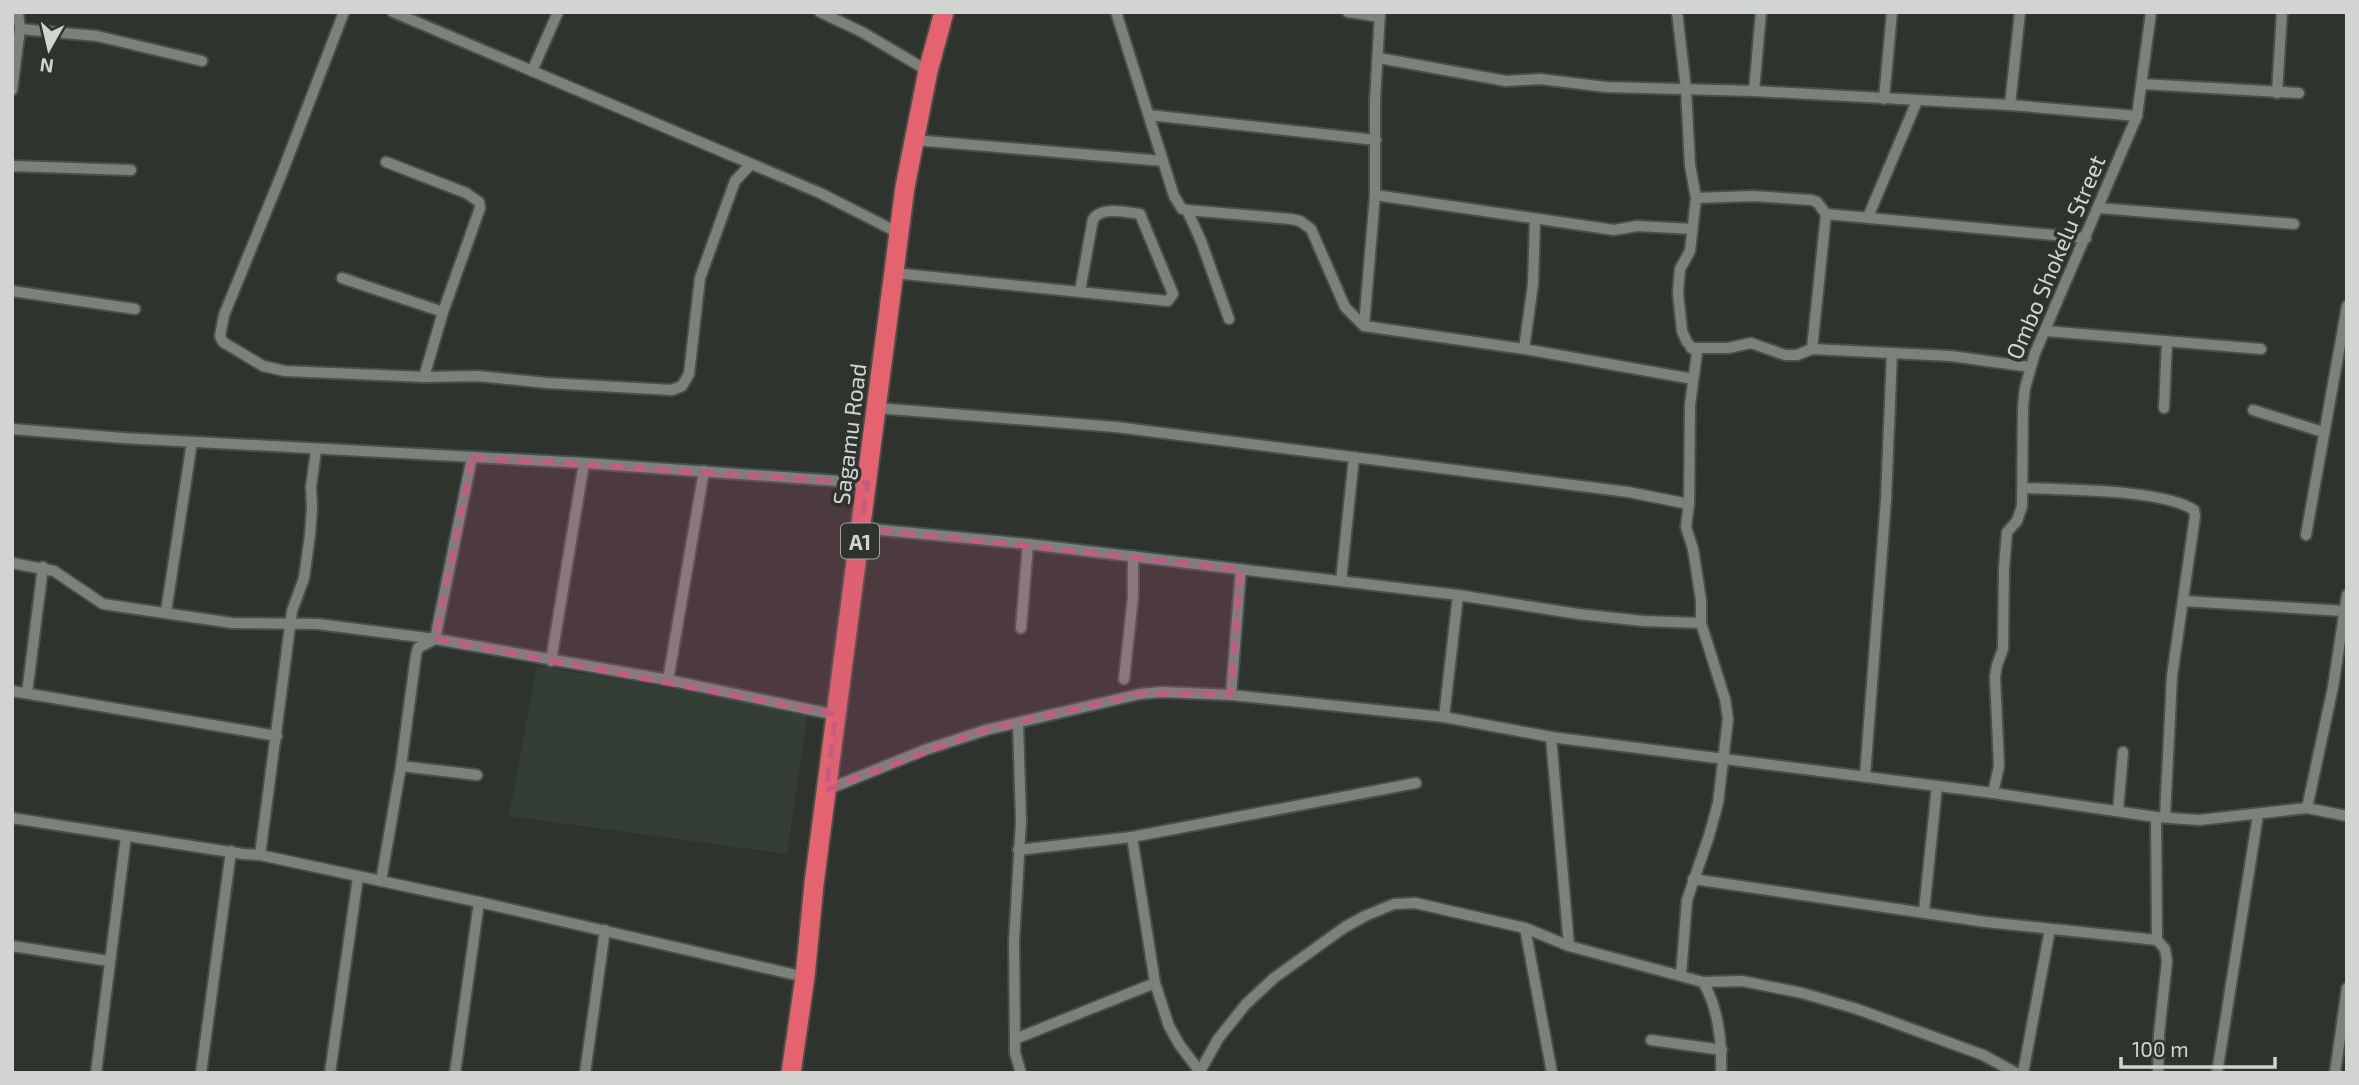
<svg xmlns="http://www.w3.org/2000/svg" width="2359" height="1085" viewBox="0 0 2359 1085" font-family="'Exo 2',sans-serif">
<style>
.built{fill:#343e34}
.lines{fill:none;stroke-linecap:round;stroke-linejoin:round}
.street-casing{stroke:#4a4f4a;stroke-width:14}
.highway-casing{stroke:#4a4f4a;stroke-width:23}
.street{stroke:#7b817b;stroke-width:10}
.highway{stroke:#e4636e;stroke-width:19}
.marked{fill:#c75a84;fill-opacity:0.2;stroke:#c75a84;stroke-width:5;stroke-dasharray:14 9;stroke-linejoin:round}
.labels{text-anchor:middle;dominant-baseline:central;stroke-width:7;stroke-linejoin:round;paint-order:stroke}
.shield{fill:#2e332e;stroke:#a0a4a0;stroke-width:2}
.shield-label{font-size:21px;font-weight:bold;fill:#d1d4d1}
.street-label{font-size:23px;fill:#d1d4d1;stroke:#2e332e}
</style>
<rect width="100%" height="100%" fill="#2e332e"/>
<!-- built -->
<polygon class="built" points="537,666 808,711 787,854 509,816"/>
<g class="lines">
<!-- street casing -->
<g class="street-casing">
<g id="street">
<polyline points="344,12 282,173 224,315 220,336 223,342 263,366 285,371 424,377 478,376 547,383 672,390 682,386 689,374 700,278 735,181 751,164"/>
<polyline points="393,12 820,193 899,233"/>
<polyline points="820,12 862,32 928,71"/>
<polyline points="1116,12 1174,196 1182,209 1187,210 1201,241 1229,319"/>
<polyline points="1348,12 1380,17"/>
<polyline points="1677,12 1686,89 1690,165 1696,198 1690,251 1680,269 1678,293 1682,331 1687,342 1697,353 1690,405 1689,504 1686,527 1693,549 1701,600 1701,623 1725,699 1728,719 1718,803 1709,836 1687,900 1681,975"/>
<polyline points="20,29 97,36 202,61"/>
<polyline points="1379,58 1506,81 1540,79 1606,87 1754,91 2010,105 2137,116"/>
<polyline points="532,71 558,12"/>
<polyline points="2142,84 2299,93"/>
<polyline points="12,90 20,29 18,12"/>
<polyline points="1754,91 1761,12"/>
<polyline points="2277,93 2282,12"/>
<polyline points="1884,99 1892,12"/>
<polyline points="2010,105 2020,12"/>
<polyline points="1149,115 1376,140"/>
<polyline points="914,140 1163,161"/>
<polyline points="386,162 466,193 479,202 480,208 443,312 424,377"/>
<polyline points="12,166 131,170"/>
<polyline points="1375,195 1614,230 1637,226 1692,229"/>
<polyline points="1696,198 1753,196 1811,200 1817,202 1826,214 2086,238"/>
<polyline points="2099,208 2294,224"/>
<polyline points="1187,210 1291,219 1300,221 1311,229 1345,307 1364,326 1524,349 1693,379"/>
<polyline points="1868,217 1917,101"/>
<path d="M894,273L1168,301L1173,294L1140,214C1126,212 1102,206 1093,219L1080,291"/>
<polyline points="342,278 443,312"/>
<polyline points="12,291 135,309"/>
<polyline points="1364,326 1375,195 1375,101 1380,12"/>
<polyline points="2046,331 2261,349"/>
<polyline points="1691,348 1728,348 1751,343 1785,355 1797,355 1812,349 1951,356 2030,367"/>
<polyline points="1524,349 1533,284 1535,219"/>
<polyline points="1812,349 1826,214"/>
<polyline points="877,408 1116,427 1628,492 1689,504"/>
<polyline points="2164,408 2167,341"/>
<polyline points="2253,410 2323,432"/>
<polyline points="12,429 123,438 584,463 868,483"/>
<path d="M2024,488C2064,490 2162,489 2194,510L2195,516L2172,676L2165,817"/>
<polyline points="861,528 1028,544 1458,595 1578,614 1643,621 1701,623"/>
<polyline points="2306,535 2347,306"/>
<polyline points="12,563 54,571 103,604 232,623 318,624 435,639 668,680 836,715"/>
<polyline points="1341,581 1354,457"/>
<polyline points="2184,601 2344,611"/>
<polyline points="166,612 192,442"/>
<polyline points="1021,628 1028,544"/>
<polyline points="551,661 584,463"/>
<polyline points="1124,679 1133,597 1133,556"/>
<polyline points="668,680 704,471"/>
<polyline points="12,691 277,736"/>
<polyline points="27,693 43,567"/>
<polyline points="1231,695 1241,569"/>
<polyline points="1444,717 1458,595"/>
<polyline points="1018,723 1021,821 1014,942 1015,1039 1015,1053 1021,1073"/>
<polyline points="1551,737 1569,946"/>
<polyline points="401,766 477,775"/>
<polyline points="1865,776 1886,499 1892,353"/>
<polyline points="826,790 925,750 986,730 1140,694 1162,692 1231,695 1444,717 1551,737 1993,793 2156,817 2199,820 2307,808 2347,816"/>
<polyline points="1993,793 1999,766 1995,677 1997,665 2003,649 2004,568 2007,532 2017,521 2022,506 2023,406 2025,388 2035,353 2137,116 2151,12"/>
<polyline points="2307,808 2333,687 2347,595"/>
<polyline points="2118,811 2123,752"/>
<polyline points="2156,817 2157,940 2165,949 2167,961 2159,1034 2158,1073"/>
<polyline points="12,818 243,854 260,855 479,902 805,977"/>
<polyline points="1132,837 1155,983 1169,1026 1179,1044 1200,1072"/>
<polyline points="1018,850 1132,837 1416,783"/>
<polyline points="260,855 292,611 304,578 310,535 312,508 311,487 316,450"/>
<polyline points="1693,879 1986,922 2157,940"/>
<polyline points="381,881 401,766 416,655 418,648 435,639 472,457"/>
<polyline points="1924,911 1937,786"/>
<polyline points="1525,928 1552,1073"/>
<polyline points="12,946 109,961"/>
<path d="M1703,982C1719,1009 1722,1042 1721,1073"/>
<polyline points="1015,1039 1155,983"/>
<polyline points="1651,1040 1722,1050"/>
<polyline points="96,1073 126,836"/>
<polyline points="201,1073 231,851"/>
<polyline points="330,1073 358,877"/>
<polyline points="455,1073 479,902"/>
<polyline points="585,1073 605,930"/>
<polyline points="1199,1073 1218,1039 1246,1004 1274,978 1345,927 1365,916 1394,904 1415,903 1525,928 1569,946 1703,982 1742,981 1802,993 1857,1009 1983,1055 2016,1073"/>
<polyline points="2023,1073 2050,929"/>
<polyline points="2217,1073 2258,815"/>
<polyline points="2335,1073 2347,988"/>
</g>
</g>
<!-- highway casing -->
<g class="highway-casing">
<polyline id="highway" points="791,1073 805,977 814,884 905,187 928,71 944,12"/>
</g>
<!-- street -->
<use href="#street" class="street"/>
<!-- highway -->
<use href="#highway" class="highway"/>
</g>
<!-- marked area -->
<path class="marked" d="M472,457L868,483L861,528L1241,569L1231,695L1140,694L986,730L826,790L836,715L435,639Z"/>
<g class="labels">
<!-- shield labels -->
<rect class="shield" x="841" y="523.5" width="38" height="35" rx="5"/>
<g class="shield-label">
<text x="860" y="541">A1</text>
</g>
<!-- street labels -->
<g class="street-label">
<text transform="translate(2055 257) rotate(-67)">Ombo Shokelu Street</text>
<text transform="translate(849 434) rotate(-83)">Sagamu Road</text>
</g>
</g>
<!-- border -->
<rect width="2359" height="1085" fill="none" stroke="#d1d4d1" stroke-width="28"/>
<!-- north arrow -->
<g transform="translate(49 49) rotate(188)" stroke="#2e332e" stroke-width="5" paint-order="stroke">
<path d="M0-5L12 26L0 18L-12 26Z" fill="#d1d4d1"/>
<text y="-10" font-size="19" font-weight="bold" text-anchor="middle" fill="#d1d4d1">N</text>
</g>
<!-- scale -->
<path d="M2121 1057v10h154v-10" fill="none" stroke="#d1d4d1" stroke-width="3.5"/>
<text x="2132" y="1057" font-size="21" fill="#d1d4d1" stroke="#2e332e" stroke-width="5" paint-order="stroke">100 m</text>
</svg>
